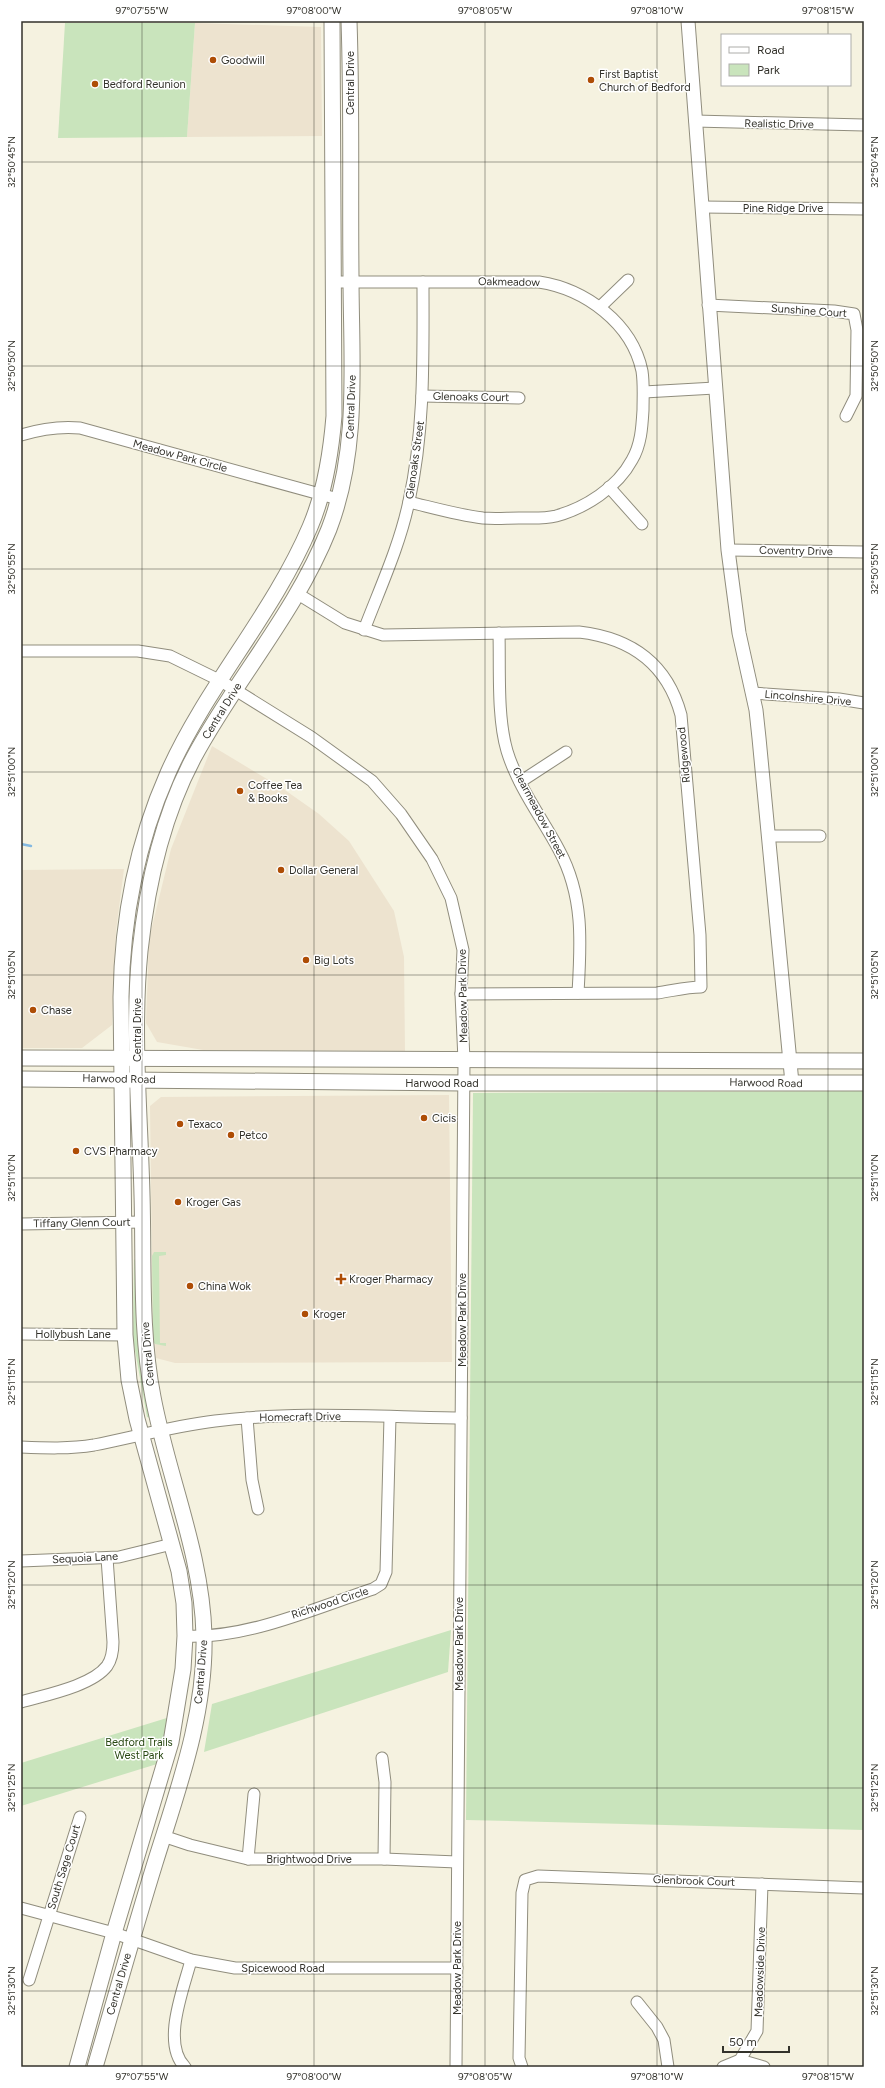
<svg xmlns="http://www.w3.org/2000/svg" width="885" height="2088" viewBox="0 0 885 2088" font-family="Figtree,sans-serif">
<style>
.commercial{fill:#ede3cf}
.green{fill:#c9e4bc}
.lines{fill:none;stroke-linecap:round;stroke-linejoin:round}
.stream{stroke:#84b9e1;stroke-width:2.5}
.minor-casing{stroke:#908d7d;stroke-width:13}
.tertiary-casing{stroke:#908d7d;stroke-width:15}
.secondary-casing{stroke:#908d7d;stroke-width:17}
.minor{stroke:#fff;stroke-width:11}
.tertiary{stroke:#fff;stroke-width:13}
.secondary{stroke:#fff;stroke-width:15}
.ticks{fill:none;stroke:#33322b;stroke-width:1;stroke-opacity:0.45}
.poi-dot{fill:#ae4d05;stroke:#fff;stroke-width:1.5}
.labels{text-anchor:middle;dominant-baseline:central;stroke-width:3;stroke-linejoin:round;paint-order:stroke}
.poi-label{font-size:11px;fill:#33322b;stroke:#fff;text-anchor:start}
.street-label{font-size:11px;fill:#33322b;stroke:#fff}
.park-label{font-size:11px;fill:#284812;stroke:#fff}
.neatline{fill:none;stroke:#33322b;stroke-width:1.5}
.ticks-label{font-size:10px;text-anchor:middle;fill:#33322b}
</style>
<rect width="100%" height="100%" fill="#f5f2e0"/>
<!-- commercial -->
<g class="commercial">
<polygon points="195,23 321,27 322,136 187,137"/>
<polygon points="212,746 282,788 319,814 349,841 394,911 404,957 405,1051 203,1050 157,1042 146,1023 149,939 171,849"/>
<polygon points="124,869 116,931 112,1025 82,1048 21,1048 21,870"/>
<polygon points="449,1095 452,1362 175,1363 156,1358 155,1342 153,1341 150,1106 161,1097"/>
</g>
<!-- green -->
<g class="green">
<polygon points="65,23 195,23 187,137 58,138"/>
<polygon points="864,1091 864,1830 466,1820 473,1093"/>
<polygon points="154,1252 166,1252 166,1255 159,1256 160,1343 166,1343 166,1346 155,1344 153,1341 152,1256"/>
<polygon points="137,1258 151,1416 150,1418 147,1417 133,1339 134,1260"/>
<polygon points="451,1630 448,1672 204,1752 212,1704"/>
<polygon points="170,1717 157,1764 21,1806 21,1763"/>
</g>
<g class="lines">
<!-- stream -->
<polyline class="stream" points="21,844 31,846"/>
<!-- minor casing -->
<g class="minor-casing">
<g id="minor">
<polyline points="695,121 864,125"/>
<polyline points="702,207 864,209"/>
<path d="M334,282H539C585,289 632,323 642,371C644,384 643,398 643,410C642,427 641,445 632,460C617,488 585,508 556,516C544,519 531,518 519,518C507,518 495,519 483,518C458,515 434,508 409,502"/>
<polyline points="708,305 834,311 854,314 857,330 856,396 846,416"/>
<polyline points="600,307 628,280"/>
<polyline points="644,392 715,388"/>
<polyline points="422,396 519,398"/>
<path d="M21,435C41,429 59,426 80,428L338,499"/>
<polyline points="609,487 642,524"/>
<polyline points="728,550 864,552"/>
<path d="M298,594L345,623L383,635L579,632C631,638 667,663 681,715L700,935L701,987C686,987 672,991 657,993L461,994"/>
<path d="M364,630C380,588 400,545 409,501C425,429 423,355 423,282"/>
<path d="M499,633C500,669 497,717 507,751C518,787 542,818 559,850C584,896 581,943 578,993"/>
<polyline points="21,651 138,651 170,656 221,681 311,737 372,781 401,814 432,859 451,898 463,950 461,994 464,1060 456,2067"/>
<polyline points="752,693 839,699 864,703"/>
<polyline points="520,782 566,752"/>
<polyline points="769,836 820,836"/>
<polyline points="21,1224 143,1222"/>
<polyline points="21,1334 125,1335"/>
<polyline points="247,1418 252,1480 258,1509"/>
<path d="M21,1447C45,1448 70,1449 94,1445C134,1437 174,1426 215,1421C296,1411 380,1417 461,1418"/>
<polyline points="21,1561 119,1557 172,1544"/>
<path d="M185,1636C247,1639 315,1608 373,1589L381,1584L386,1572L390,1417"/>
<path d="M21,1702C45,1695 92,1686 107,1666C112,1659 113,1651 113,1642L107,1558"/>
<polyline points="382,1758 385,1782 384,1859"/>
<polyline points="163,1836 190,1845 248,1859 384,1859 457,1862"/>
<polyline points="248,1859 254,1794"/>
<polyline points="21,1908 114,1933 191,1960 235,1968 457,1968"/>
<polyline points="29,1980 80,1817"/>
<polyline points="637,2002 657,2027 664,2040 668,2067"/>
<polyline points="740,2060 764,2067"/>
<path d="M185,2067C161,2043 184,1988 191,1960"/>
<polyline points="522,2067 519,2058 522,1893 525,1880 538,1876 864,1888"/>
<polyline points="723,2067 740,2060 757,2031 762,1884"/>
</g>
</g>
<!-- tertiary casing -->
<g class="tertiary-casing">
<polyline id="tertiary" points="688,21 728,550 739,633 756,710 759,738 792,1083"/>
</g>
<!-- secondary casing -->
<g class="secondary-casing">
<g id="secondary">
<polyline points="21,1058 864,1061"/>
<polyline points="21,1079 463,1083 864,1083"/>
<path d="M77,2067L114,1933L171,1742L183,1669L185,1636L184,1603L179,1571L137,1419L129,1380L125,1335L121,997C122,921 137,843 168,773C206,687 273,614 310,527C325,492 331,453 334,416L332,21"/>
<path d="M95,2067C115,1999 134,1931 155,1863C178,1789 206,1714 204,1635C202,1553 168,1477 153,1397C140,1331 144,1262 142,1195C140,1114 132,1032 140,951C147,886 163,815 194,757C236,679 296,612 329,529C360,448 351,361 351,276C350,191 352,106 349,21"/>
</g>
</g>
<!-- minor -->
<use href="#minor" class="minor"/>
<!-- tertiary -->
<use href="#tertiary" class="tertiary"/>
<!-- secondary -->
<use href="#secondary" class="secondary"/>
</g>
<!-- ticks -->
<path class="ticks" d="M142,21V2067M314,21V2067M485,21V2067M657,21V2067M828,21V35M828,85V2067M21,162H864M21,366H864M21,569H864M21,772H864M21,975H864M21,1178H864M21,1382H864M21,1585H864M21,1788H864M21,1991H864"/>
<!-- markers -->
<g class="poi-dot">
<circle cx="213" cy="60" r="4"/>
<circle cx="591" cy="80" r="4"/>
<circle cx="95" cy="84" r="4"/>
<circle cx="240" cy="791" r="4"/>
<circle cx="281" cy="870" r="4"/>
<circle cx="306" cy="960" r="4"/>
<circle cx="33" cy="1010" r="4"/>
<circle cx="424" cy="1118" r="4"/>
<circle cx="180" cy="1124" r="4"/>
<circle cx="231" cy="1135" r="4"/>
<circle cx="76" cy="1151" r="4"/>
<circle cx="178" cy="1202" r="4"/>
<path d="M339 1273h4v4h4v4h-4v4h-4v-4h-4v-4h4z"/>
<circle cx="190" cy="1286" r="4"/>
<circle cx="305" cy="1314" r="4"/>
</g>
<g class="labels">
<!-- poi labels -->
<g class="poi-label">
<text x="221" y="60">Goodwill</text>
<text x="599" y="74">First Baptist<tspan x="599" dy="13">Church of Bedford</tspan></text>
<text x="103" y="84">Bedford Reunion</text>
<text x="248" y="785">Coffee Tea<tspan x="248" dy="13">&amp; Books</tspan></text>
<text x="289" y="870">Dollar General</text>
<text x="314" y="960">Big Lots</text>
<text x="41" y="1010">Chase</text>
<text x="432" y="1118">Cicis</text>
<text x="188" y="1124">Texaco</text>
<text x="239" y="1135">Petco</text>
<text x="84" y="1151">CVS Pharmacy</text>
<text x="186" y="1202">Kroger Gas</text>
<text x="349" y="1279">Kroger Pharmacy</text>
<text x="198" y="1286">China Wok</text>
<text x="313" y="1314">Kroger</text>
</g>
<!-- street labels -->
<g class="street-label">
<text transform="translate(350 83) rotate(-90)">Central Drive</text>
<text transform="translate(779 124) rotate(1)">Realistic Drive</text>
<text x="783" y="208">Pine Ridge Drive</text>
<text transform="translate(509 282) rotate(1)">Oakmeadow</text>
<text transform="translate(809 311) rotate(4)">Sunshine Court</text>
<text transform="translate(471 397) rotate(1)">Glenoaks Court</text>
<text transform="translate(351 407) rotate(-88)">Central Drive</text>
<text transform="translate(180 456) rotate(15)">Meadow Park Circle</text>
<text transform="translate(415 460) rotate(-82)">Glenoaks Street</text>
<text transform="translate(796 551) rotate(1)">Coventry Drive</text>
<text transform="translate(808 698) rotate(5)">Lincolnshire Drive</text>
<text transform="translate(222 711) rotate(-58)">Central Drive</text>
<text transform="translate(684 755) rotate(-95)">Ridgewood</text>
<text transform="translate(539 813) rotate(62)">Clearmeadow Street</text>
<text transform="translate(463 996) rotate(-91)">Meadow Park Drive</text>
<text transform="translate(137 1030) rotate(-90)">Central Drive</text>
<text transform="translate(119 1079) rotate(1)">Harwood Road</text>
<text x="442" y="1083">Harwood Road</text>
<text transform="translate(766 1083) rotate(1)">Harwood Road</text>
<text transform="translate(82 1223) rotate(-1)">Tiffany Glenn Court</text>
<text transform="translate(462 1320) rotate(-90)">Meadow Park Drive</text>
<text x="73" y="1334">Hollybush Lane</text>
<text transform="translate(148 1354) rotate(-95)">Central Drive</text>
<text transform="translate(300 1417) rotate(-1)">Homecraft Drive</text>
<text transform="translate(85 1558) rotate(-3)">Sequoia Lane</text>
<text transform="translate(330 1603) rotate(-18)">Richwood Circle</text>
<text transform="translate(459 1644) rotate(-90)">Meadow Park Drive</text>
<text transform="translate(201 1672) rotate(-85)">Central Drive</text>
<text x="309" y="1859">Brightwood Drive</text>
<text transform="translate(64 1867) rotate(-73)">South Sage Court</text>
<text transform="translate(694 1881) rotate(2)">Glenbrook Court</text>
<text x="283" y="1968">Spicewood Road</text>
<text transform="translate(457 1968) rotate(-90)">Meadow Park Drive</text>
<text transform="translate(760 1972) rotate(-88)">Meadowside Drive</text>
<text transform="translate(119 1984) rotate(-74)">Central Drive</text>
</g>
<!-- park labels -->
<g class="park-label">
<text x="139" y="1742">Bedford Trails<tspan x="139" dy="13">West Park</tspan></text>
</g>
</g>
<!-- border -->
<rect width="885" height="2088" fill="none" stroke="#ffffff" stroke-width="44"/>
<!-- legend -->
<rect x="721" y="34" width="130" height="52" fill="#ffffff" stroke="#adadaa"/>
<rect x="729" y="47" width="20" height="6" fill="#ffffff" stroke="#adadaa"/>
<text x="757" y="54" font-size="12" fill="#33322b">Road</text>
<rect x="729" y="64" width="20" height="12" fill="#c9e4bc" stroke="#adadaa"/>
<text x="757" y="74" font-size="12" fill="#33322b">Park</text>
<!-- scale -->
<path d="M723 2046v6h66v-6" fill="none" stroke="#33322b" stroke-width="2"/>
<text x="729" y="2046" font-size="12" fill="#33322b" stroke="#ffffff" stroke-width="3" paint-order="stroke">50 m</text>
<rect x="22" y="22" width="841" height="2044" class="neatline"/>
<g class="ticks-label">
<text x="142" y="14">97°07'55"W</text>
<text x="314" y="14">97°08'00"W</text>
<text x="485" y="14">97°08'05"W</text>
<text x="657" y="14">97°08'10"W</text>
<text x="828" y="14">97°08'15"W</text>
<text transform="translate(874 162) rotate(-90)" y="4">32°50'45"N</text>
<text transform="translate(11 162) rotate(-90)" y="4">32°50'45"N</text>
<text transform="translate(874 366) rotate(-90)" y="4">32°50'50"N</text>
<text transform="translate(11 366) rotate(-90)" y="4">32°50'50"N</text>
<text transform="translate(11 569) rotate(-90)" y="4">32°50'55"N</text>
<text transform="translate(874 569) rotate(-90)" y="4">32°50'55"N</text>
<text transform="translate(874 772) rotate(-90)" y="4">32°51'00"N</text>
<text transform="translate(11 772) rotate(-90)" y="4">32°51'00"N</text>
<text transform="translate(874 975) rotate(-90)" y="4">32°51'05"N</text>
<text transform="translate(11 975) rotate(-90)" y="4">32°51'05"N</text>
<text transform="translate(11 1178) rotate(-90)" y="4">32°51'10"N</text>
<text transform="translate(874 1178) rotate(-90)" y="4">32°51'10"N</text>
<text transform="translate(874 1382) rotate(-90)" y="4">32°51'15"N</text>
<text transform="translate(11 1382) rotate(-90)" y="4">32°51'15"N</text>
<text transform="translate(874 1585) rotate(-90)" y="4">32°51'20"N</text>
<text transform="translate(11 1585) rotate(-90)" y="4">32°51'20"N</text>
<text transform="translate(11 1788) rotate(-90)" y="4">32°51'25"N</text>
<text transform="translate(874 1788) rotate(-90)" y="4">32°51'25"N</text>
<text transform="translate(874 1991) rotate(-90)" y="4">32°51'30"N</text>
<text transform="translate(11 1991) rotate(-90)" y="4">32°51'30"N</text>
<text x="142" y="2080">97°07'55"W</text>
<text x="314" y="2080">97°08'00"W</text>
<text x="485" y="2080">97°08'05"W</text>
<text x="657" y="2080">97°08'10"W</text>
<text x="828" y="2080">97°08'15"W</text>
</g>
</svg>
